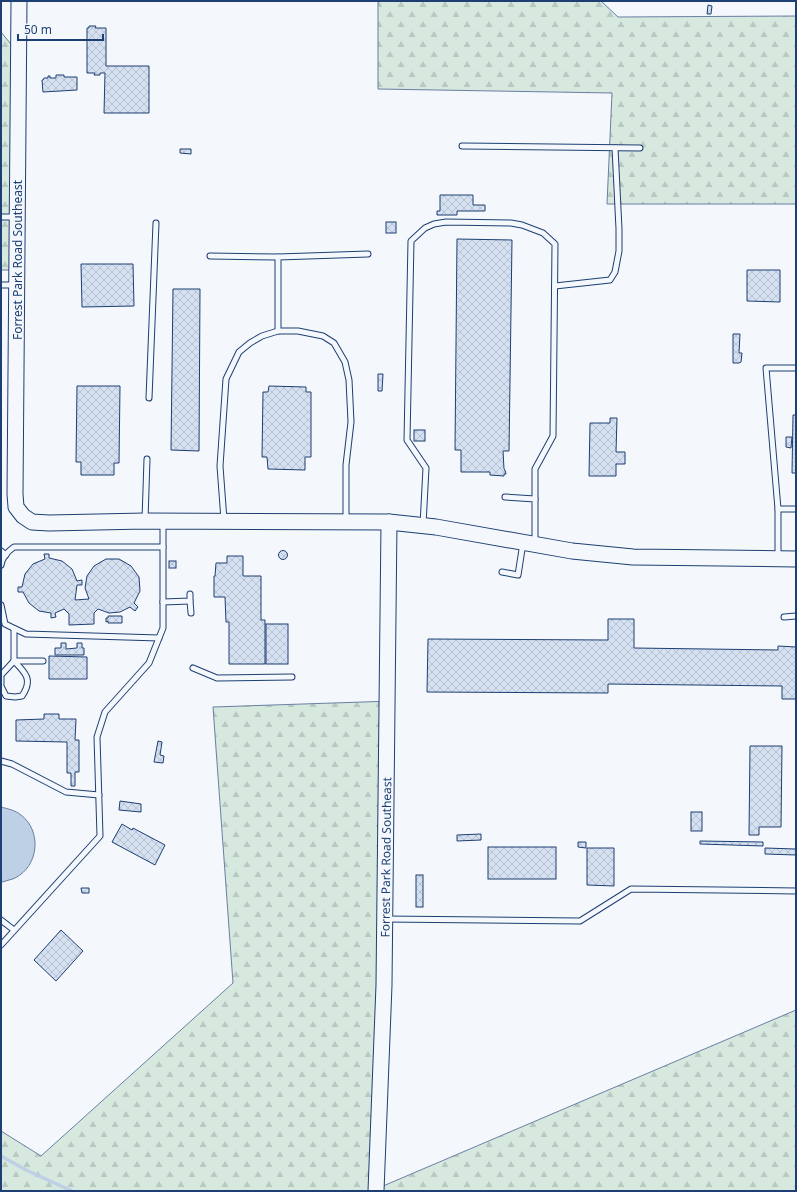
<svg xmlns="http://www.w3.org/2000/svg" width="797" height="1192" viewBox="0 0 797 1192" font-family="'Noto Sans',sans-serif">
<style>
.forest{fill:url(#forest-firs);stroke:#687fa3}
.water{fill:#bed0e5;stroke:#687fa3}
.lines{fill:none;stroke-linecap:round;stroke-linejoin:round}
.stream{stroke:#bed0e5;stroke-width:3.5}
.building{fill:url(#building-cross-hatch);stroke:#1d3f73}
.lane-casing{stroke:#1d3f73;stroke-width:7}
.secondary-casing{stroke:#1d3f73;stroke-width:17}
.lane{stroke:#f4f7fb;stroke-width:5}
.secondary{stroke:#f4f7fb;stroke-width:15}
.labels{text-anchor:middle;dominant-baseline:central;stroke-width:3;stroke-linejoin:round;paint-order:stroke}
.street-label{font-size:12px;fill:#1d3f73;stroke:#f4f7fb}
</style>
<defs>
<pattern id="forest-firs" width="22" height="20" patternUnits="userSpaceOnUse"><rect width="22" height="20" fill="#d7e8df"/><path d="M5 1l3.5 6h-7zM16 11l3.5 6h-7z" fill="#b8c8c3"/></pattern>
<pattern id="building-cross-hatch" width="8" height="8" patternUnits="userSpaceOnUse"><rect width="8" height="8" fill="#d5e0f0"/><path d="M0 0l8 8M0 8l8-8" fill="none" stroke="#b6c1d1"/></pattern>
</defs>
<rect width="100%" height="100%" fill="#f4f7fb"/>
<!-- forest -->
<g class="forest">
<polygon points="378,1 601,1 618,17 796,16 796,204 607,204 612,93 378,89"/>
<polygon points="1,32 19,54 14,270 1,270"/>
<polygon points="393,701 376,1189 796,1010 796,1191 1,1191 1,1131 41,1156 233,983 213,707"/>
</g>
<!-- water -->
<path class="water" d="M1,807C8,809 15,810 21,815C42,831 39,866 15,878C11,880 7,880 3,882L1,881Z"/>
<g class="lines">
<!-- stream -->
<polyline class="stream" points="1,1156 26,1170 72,1191"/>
</g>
<!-- building -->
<g class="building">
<polygon points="708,5 712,6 711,14 707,14"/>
<polygon points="89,26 96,26 95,28 106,28 106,66 149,66 149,113 104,113 105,73 100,73 100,75 94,75 95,73 87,73 87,28 89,28"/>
<polygon points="56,75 64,75 64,77 77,77 77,90 43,92 42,80 43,80 44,78 48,78 48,76 50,76 50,78 56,78"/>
<polygon points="180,149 191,149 191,154 180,153"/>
<polygon points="440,195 473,195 473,205 485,205 485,211 457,211 457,215 437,215 437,211 440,211"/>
<rect x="386" y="222" width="10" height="11"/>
<polygon points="457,239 512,240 509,451 503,451 504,469 505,470 506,474 504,474 504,476 490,475 490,472 461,472 461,450 455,450"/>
<polygon points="81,264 133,264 134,306 82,307"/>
<polygon points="747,270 780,270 780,302 747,301"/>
<polygon points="173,289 200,289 199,451 171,450"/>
<polygon points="733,334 740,334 739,353 742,353 741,362 739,363 733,363"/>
<polygon points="378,374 383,374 382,391 378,391"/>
<polygon points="77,386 120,386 119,463 114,463 114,475 81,475 81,462 76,462"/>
<polygon points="269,386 306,387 306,392 311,392 311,457 305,457 305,470 268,469 267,457 262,457 263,392 268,392"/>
<polygon points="793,415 796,415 796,473 792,473"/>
<polygon points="610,418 617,418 616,452 625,452 625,464 616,464 616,476 589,476 590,423 610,423"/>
<rect x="414" y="430" width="11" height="11"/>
<polygon points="786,437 792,437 791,448 786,447"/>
<circle cx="283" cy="555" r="4.5"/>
<polygon points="44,554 49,554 49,558 62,561 72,569 77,581 82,580 82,585 77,585 75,600 89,599 85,588 87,576 94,566 106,559 119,559 131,566 139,577 140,591 134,603 138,607 135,611 130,607 120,612 109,613 98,609 94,613 94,624 69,625 69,614 64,609 55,613 56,617 51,618 51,613 39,611 29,603 23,592 18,592 18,587 22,587 25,574 33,564 45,559"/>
<polygon points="227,556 243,556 243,576 261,576 261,620 265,620 265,664 229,664 229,622 226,622 225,597 214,597 214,576 215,576 216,563 227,563"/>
<rect x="169" y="561" width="7" height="7"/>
<polygon points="108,616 122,616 122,623 108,623 108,621 106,622 106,618 108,618"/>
<polygon points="608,619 634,619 634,648 778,650 778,646 796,647 796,699 782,699 782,686 608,684 608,693 427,692 428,639 608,640"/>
<rect x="266" y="624" width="22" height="40"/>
<polygon points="61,643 66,643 66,649 77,648 77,643 82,643 82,648 84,648 84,655 55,655 55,648 61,648"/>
<polygon points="49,656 87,657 87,679 49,679"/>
<polygon points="44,714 59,714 59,719 76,719 75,740 79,740 79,772 75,772 75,786 71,786 71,773 67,773 67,742 16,741 16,720 44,719"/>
<polygon points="158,741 162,742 160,755 164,756 163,763 154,762"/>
<polygon points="750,746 782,746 781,827 759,827 759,835 749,835"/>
<polygon points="120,801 141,804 141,812 119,810"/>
<rect x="691" y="812" width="11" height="19"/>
<polygon points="122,824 132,830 133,828 165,845 155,865 112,842"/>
<polygon points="481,834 481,840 457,841 457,835"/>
<polygon points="700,841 763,842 763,846 700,844"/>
<polygon points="578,842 586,842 586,848 578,847"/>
<rect x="488" y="847" width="68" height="32"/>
<polygon points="587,848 614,848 614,886 587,885"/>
<polygon points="765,848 796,849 796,855 765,854"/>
<rect x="416" y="875" width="7" height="32"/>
<polygon points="81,888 89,888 89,893 82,893"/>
<polygon points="61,930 83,951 56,981 34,960"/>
</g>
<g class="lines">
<!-- lane casing -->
<g class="lane-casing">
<g id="lane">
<polyline points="462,146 640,148"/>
<polyline points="1,217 15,217"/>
<polyline points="210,256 278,257"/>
<polyline points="1,285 16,285"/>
<polyline points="555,286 610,280 615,272 619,251 619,229 615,148"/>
<polyline points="278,331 278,257 368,254"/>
<polyline points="149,398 156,223"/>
<polyline points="505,497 535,499 535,543"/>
<polyline points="778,509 796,509"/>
<polyline points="145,520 147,459"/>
<polyline points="224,520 220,466 226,379 239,352 250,343 262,336 278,331 298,331 323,336 334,343 345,362 349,380 351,422 346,465 346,520"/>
<polyline points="423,525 426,468 407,440 411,241 425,228 434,224 446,222 511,223 522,225 543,233 555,244 553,436 535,469 535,499"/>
<polyline points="1,551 6,555"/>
<polyline points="778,558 778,509 766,368 796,368"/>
<path d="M1,565C2,557 7,552 14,547H163"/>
<polyline points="502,572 518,575 523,543"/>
<polyline points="190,601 191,613"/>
<polyline points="163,602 190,601 190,594"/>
<polyline points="1,605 5,624 26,634 159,638"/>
<polyline points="784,617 796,616"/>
<polyline points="14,629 14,661 43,661"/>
<polyline points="193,668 217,678 292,677"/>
<path d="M1,684V675L14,661C26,673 33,680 22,696L15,697L6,696L1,686"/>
<polyline points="1,761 12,764 66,792 99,795"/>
<polyline points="385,919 580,921 631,889 796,891"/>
<polyline points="1,920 14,930"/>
<polyline points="1,945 100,836 97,737 105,712 149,663 163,628 163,522"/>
</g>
</g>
<!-- secondary casing -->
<g class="secondary-casing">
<g id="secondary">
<polyline points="19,1 15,494 16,507 23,516 32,522 49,523 145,521 389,522 436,527 572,551 633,557 796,559"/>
<path id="s1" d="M376,1191L384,985L389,522"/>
</g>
</g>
<!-- lane -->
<use href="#lane" class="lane"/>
<!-- secondary -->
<use href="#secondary" class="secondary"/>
</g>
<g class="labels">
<!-- street labels -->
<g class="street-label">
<text transform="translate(17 260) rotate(-90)">Forrest Park Road Southeast</text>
<text stroke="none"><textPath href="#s1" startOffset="334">Forrest Park Road Southeast</textPath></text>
</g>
</g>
<!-- border -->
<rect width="797" height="1192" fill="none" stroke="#1d3f73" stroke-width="4"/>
<!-- scale -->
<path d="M18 34v6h85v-6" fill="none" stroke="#1d3f73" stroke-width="2"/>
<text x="24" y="34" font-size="12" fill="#1d3f73" stroke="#f4f7fb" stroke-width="3" paint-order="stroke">50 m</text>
</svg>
